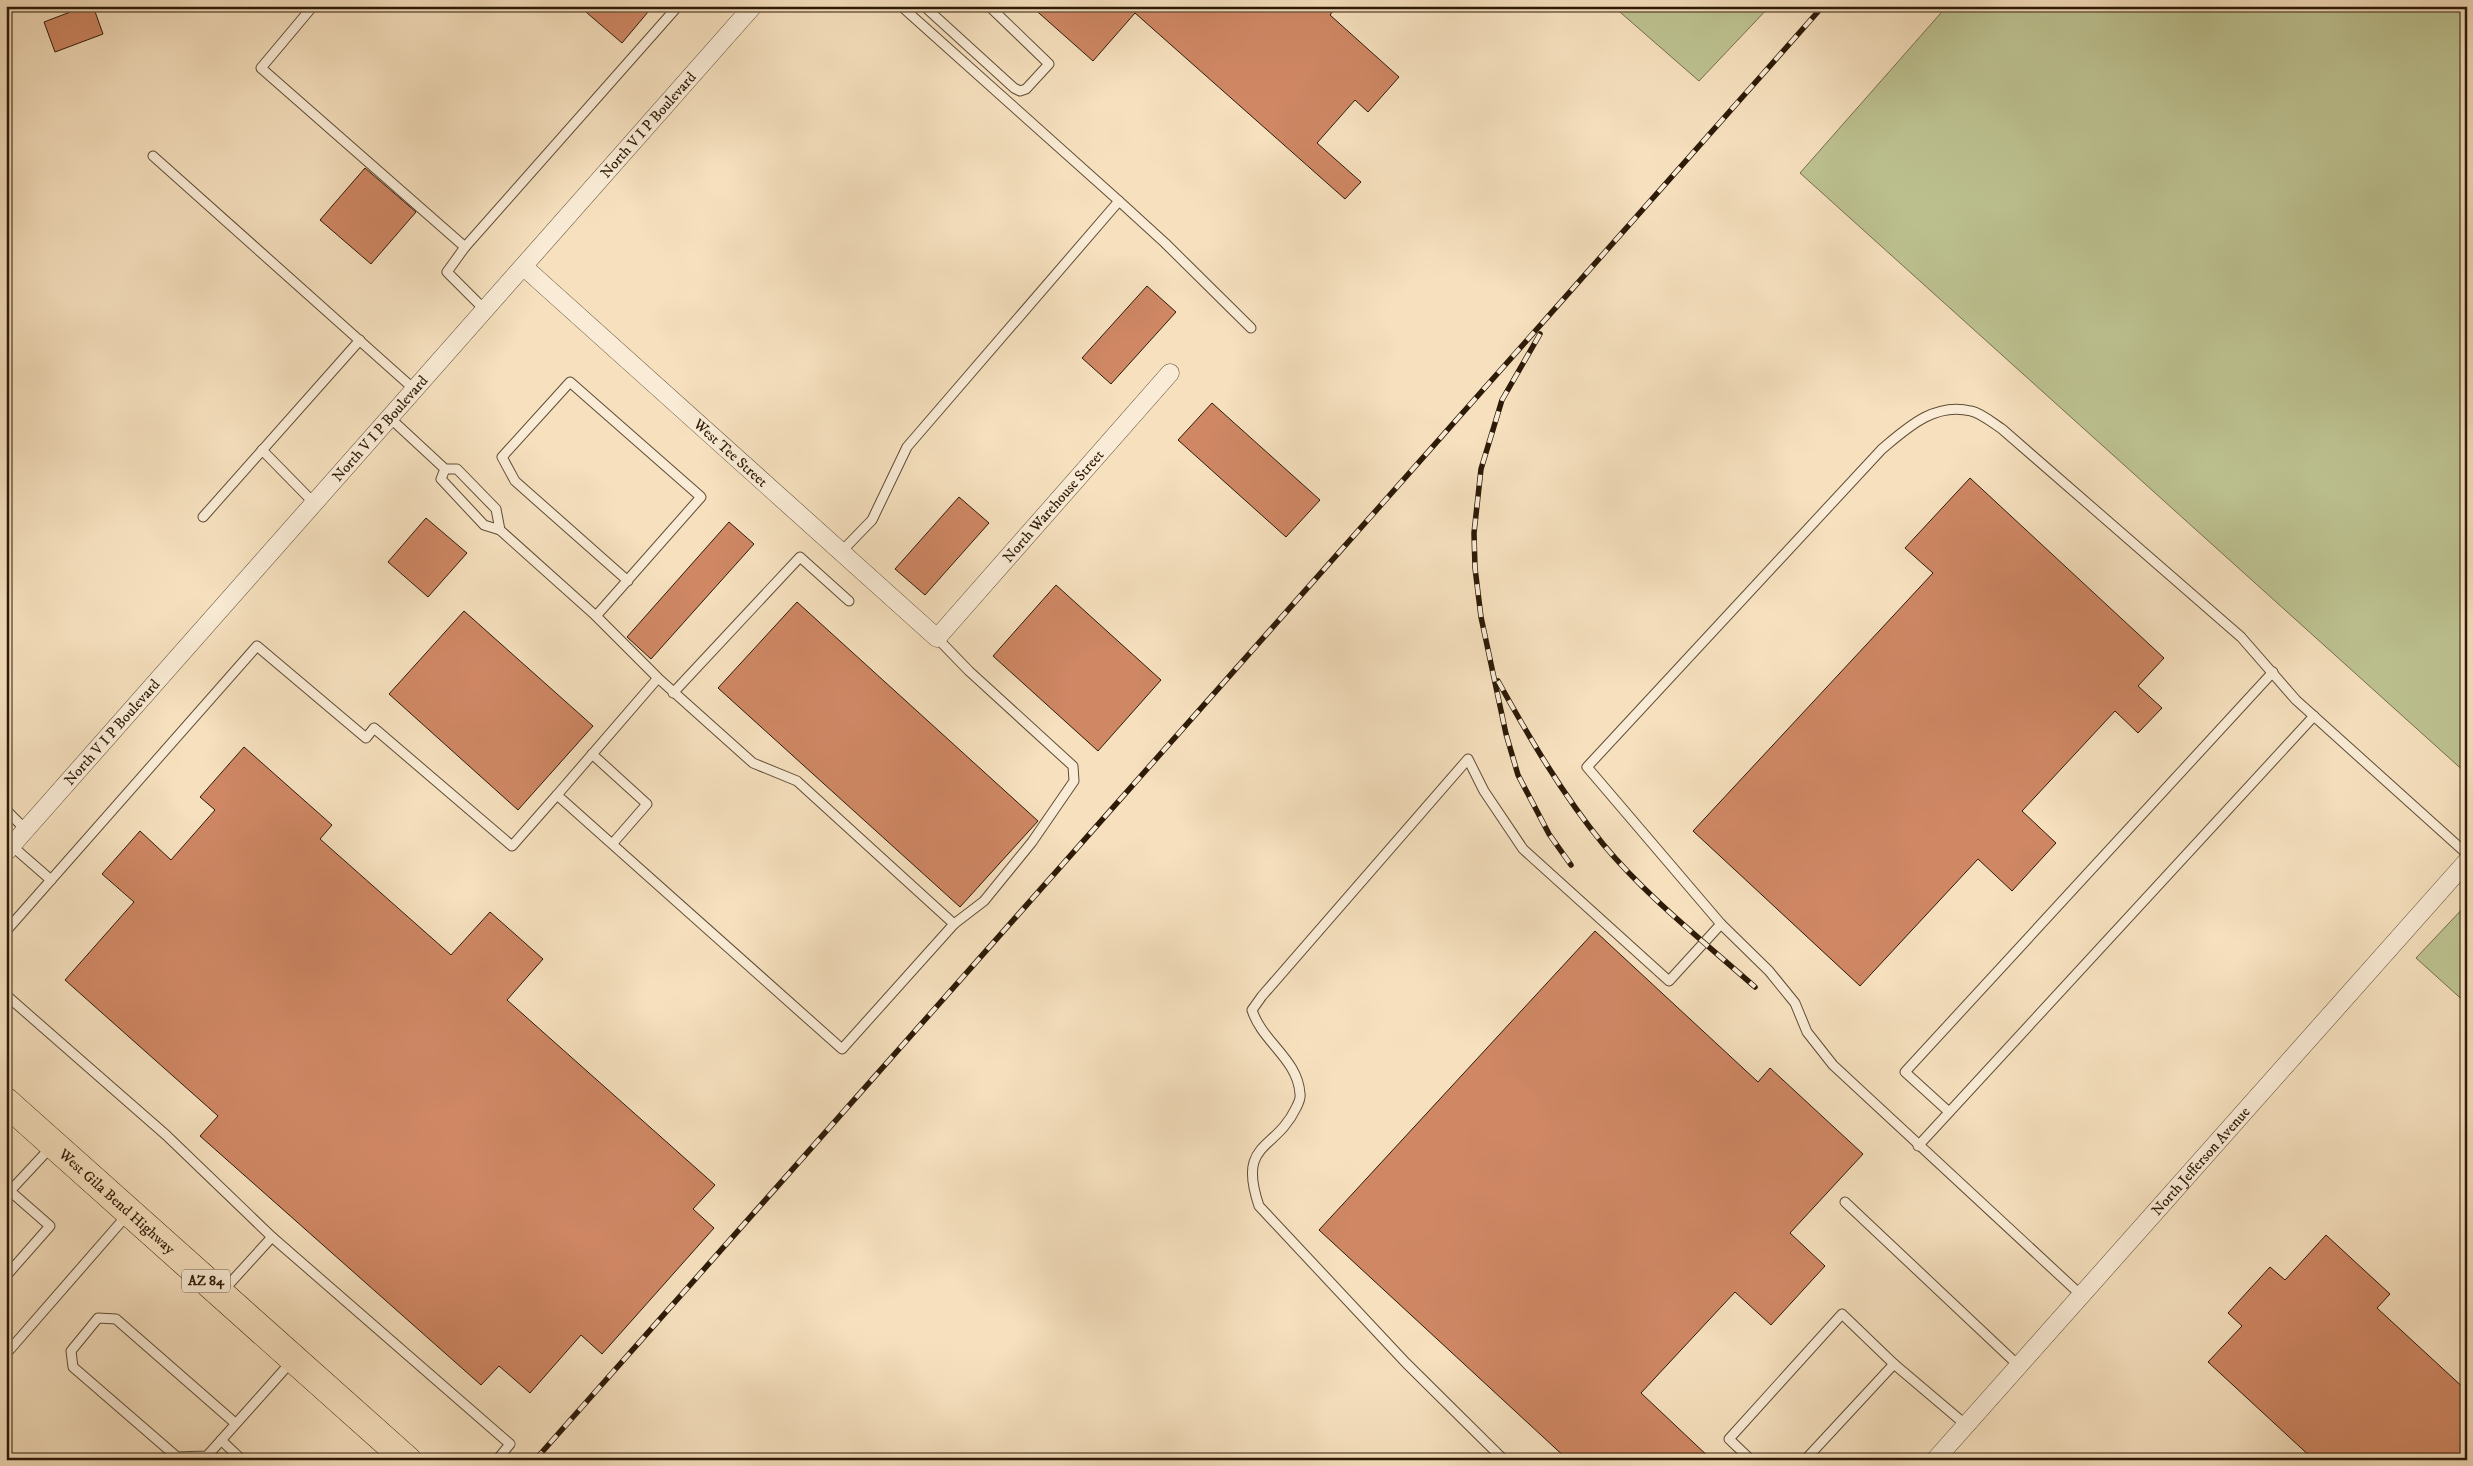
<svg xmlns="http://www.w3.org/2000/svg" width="2473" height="1466" viewBox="0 0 2473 1466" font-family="'IM FELL DW Pica',serif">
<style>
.green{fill:#bdc291;stroke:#756e4c}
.building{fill:#cf8764;stroke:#2d1a07}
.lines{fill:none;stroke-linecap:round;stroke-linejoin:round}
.lane-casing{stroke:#5f4c35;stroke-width:11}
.street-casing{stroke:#5f4c35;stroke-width:19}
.primary-casing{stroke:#2d1a07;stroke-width:29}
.lane{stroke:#f9ebd5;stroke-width:9}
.street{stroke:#f9ebd5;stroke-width:18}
.primary{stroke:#f6e0be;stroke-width:28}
.rail-casing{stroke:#2d1a07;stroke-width:5.5}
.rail{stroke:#f9ebd5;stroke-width:4;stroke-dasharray:11;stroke-linecap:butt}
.labels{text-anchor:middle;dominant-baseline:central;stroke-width:4;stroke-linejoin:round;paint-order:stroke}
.shield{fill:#f9ebd5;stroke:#6a5945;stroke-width:1}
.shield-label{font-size:14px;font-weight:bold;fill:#2d1a07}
.street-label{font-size:15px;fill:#2d1a07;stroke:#f9ebd5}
</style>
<rect width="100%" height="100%" fill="#f6e0be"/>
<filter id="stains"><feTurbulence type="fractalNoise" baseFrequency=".004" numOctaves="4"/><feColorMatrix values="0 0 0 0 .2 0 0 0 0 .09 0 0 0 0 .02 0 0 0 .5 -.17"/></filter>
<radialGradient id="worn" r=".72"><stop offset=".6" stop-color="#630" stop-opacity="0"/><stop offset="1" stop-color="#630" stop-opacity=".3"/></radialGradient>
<!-- green -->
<g class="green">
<polygon points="1613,6 1770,6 1699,81"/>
<polygon points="1947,6 2467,6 2467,774 1800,173"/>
<polygon points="2467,904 2467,1004 2416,958"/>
</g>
<!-- building -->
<g class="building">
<polygon points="86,6 93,6 103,34 55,52 44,22"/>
<polygon points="579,6 653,6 622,43"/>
<polygon points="1031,6 1337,6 1330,15 1399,77 1368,112 1355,100 1317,143 1361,182 1345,199 1135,13 1093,61"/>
<polygon points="365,168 416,212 371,264 320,220"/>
<polygon points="1147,286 1176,312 1111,384 1082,358"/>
<polygon points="1212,403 1320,500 1286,537 1178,440"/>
<polygon points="1970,478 2164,658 2138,686 2162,708 2138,733 2115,711 2022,811 2056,843 2012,891 1978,859 1860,986 1693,831 1933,573 1905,548"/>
<polygon points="959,497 989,523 925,595 895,569"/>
<polygon points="426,518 467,553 428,597 388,562"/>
<polygon points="729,522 754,544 651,659 627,637"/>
<polygon points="1056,585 1161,680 1098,751 993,656"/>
<polygon points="797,602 1038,821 960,907 718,688"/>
<polygon points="464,611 593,726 518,810 389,694"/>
<polygon points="244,747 332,825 320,839 451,955 490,912 543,959 507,1000 715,1185 693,1209 714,1228 602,1354 581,1335 530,1393 499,1366 481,1385 200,1136 218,1116 65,980 134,902 102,874 140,831 171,860 215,810 200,797"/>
<polygon points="1595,931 1758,1082 1770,1068 1863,1154 1790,1233 1825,1266 1771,1325 1735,1292 1641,1393 1712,1460 1568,1460 1319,1230"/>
<polygon points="2326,1235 2390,1294 2377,1308 2467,1391 2467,1460 2314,1460 2208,1362 2242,1326 2228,1313 2270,1267 2285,1280"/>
</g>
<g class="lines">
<!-- lane casing -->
<g class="lane-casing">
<g id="lane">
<polyline points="313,6 261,68 465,247 447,272 486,311"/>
<polyline points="924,6 1014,88 1020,91 1026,89 1049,64 989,6"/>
<polyline points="153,156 415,390"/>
<polyline points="1119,201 1165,243 1251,328"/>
<polyline points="465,247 678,6"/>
<polyline points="390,418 445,469 457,469 496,509 500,530 484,525 441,479 445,469"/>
<polyline points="262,450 315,504"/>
<polyline points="203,517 360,340"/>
<polyline points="500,530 596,616 701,497 570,382 502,457 515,481 628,581"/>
<polyline points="841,552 872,520 907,447 1119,201 901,6"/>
<polyline points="596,616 658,678 753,763 797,781 954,924 842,1049 557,795 658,678"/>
<polyline points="937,638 969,671 1073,766 1074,781 1032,842 984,901 954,924"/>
<polyline points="673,693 800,557 849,601"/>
<polyline points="592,754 647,804 613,843"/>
<polyline points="6,810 26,830"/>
<polyline points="12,846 51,880"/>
<polyline points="6,931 257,646 366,738 374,728 512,846 557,795"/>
<polyline points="6,995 166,1135 272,1237"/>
<polyline points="1949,1112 1905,1072 2273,672"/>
<polyline points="1918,1146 2314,716"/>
<polyline points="1845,1202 2019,1366"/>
<polyline points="6,1276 50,1226 10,1191 51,1147"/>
<polyline points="222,1292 272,1237 510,1444 497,1460"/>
<path d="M2082,1296L1833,1065L1807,1032L1795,1003L1769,971L1721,924L1587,767L1882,449C1908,427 1935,402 1971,411C1981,413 1993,423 2002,429L2241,637L2296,700L2467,854"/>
<polyline points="6,1354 128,1214"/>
<polyline points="235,1423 116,1319 98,1318 71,1351 73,1367 177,1457 207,1456 291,1362"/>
<polyline points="221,1440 242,1460"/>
<path d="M1504,1460L1406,1363L1259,1206C1237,1141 1275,1152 1296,1108C1298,1104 1301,1099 1300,1094C1298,1059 1262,1042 1252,1010L1262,996L1468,759L1484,791L1523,849L1669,981L1721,924"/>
<polyline points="1751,1460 1729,1439 1842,1314 1894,1364"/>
<polyline points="1805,1460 1894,1364 1966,1425"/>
</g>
</g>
<!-- street casing -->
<g class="street-casing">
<g id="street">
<path id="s1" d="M524,267L937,638L1170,373"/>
<path id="s2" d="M6,852L753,6"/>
<path id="s3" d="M1935,1460L2467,861"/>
</g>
</g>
<!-- primary casing -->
<g class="primary-casing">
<g id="primary">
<path id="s4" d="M6,1102L407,1460"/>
</g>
</g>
<!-- lane -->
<use href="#lane" class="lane"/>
<!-- street -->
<use href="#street" class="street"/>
<!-- primary -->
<use href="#primary" class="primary"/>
<!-- rail casing -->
<g class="rail-casing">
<g id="rail">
<polyline points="1540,334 1502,400 1481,469 1474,533 1475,568 1481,617 1506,734 1518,775 1549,834 1571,865"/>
<path d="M1498,681C1529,737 1562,794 1603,844C1647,897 1703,941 1755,987"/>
<polyline points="535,1460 1823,6"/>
</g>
</g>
<!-- rail -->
<use href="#rail" class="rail"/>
</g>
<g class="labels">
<!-- shield labels -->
<rect class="shield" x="182" y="1269.5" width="48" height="23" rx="4"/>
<g class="shield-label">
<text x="206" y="1281">AZ 84</text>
</g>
<!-- street labels -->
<g class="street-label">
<text stroke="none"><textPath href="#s2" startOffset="970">North V I P Boulevard</textPath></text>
<text stroke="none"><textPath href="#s2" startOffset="565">North V I P Boulevard</textPath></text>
<text stroke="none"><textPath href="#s1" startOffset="278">West Tee Street</textPath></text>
<text stroke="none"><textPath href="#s1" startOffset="731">North Warehouse Street</textPath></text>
<text stroke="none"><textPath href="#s2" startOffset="160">North V I P Boulevard</textPath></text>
<text stroke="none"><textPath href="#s3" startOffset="400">North Jefferson Avenue</textPath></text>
<text stroke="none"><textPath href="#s4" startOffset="149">West Gila Bend Highway</textPath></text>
</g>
</g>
<!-- margin -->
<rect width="2473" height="1466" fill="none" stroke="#f6e0be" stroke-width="25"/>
<rect x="8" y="8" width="2458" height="1451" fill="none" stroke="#2d1a07" stroke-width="2.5"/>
<rect x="12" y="12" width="2448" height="1441" fill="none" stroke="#2d1a07"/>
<rect width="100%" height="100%" filter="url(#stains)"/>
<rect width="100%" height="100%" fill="url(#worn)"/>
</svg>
